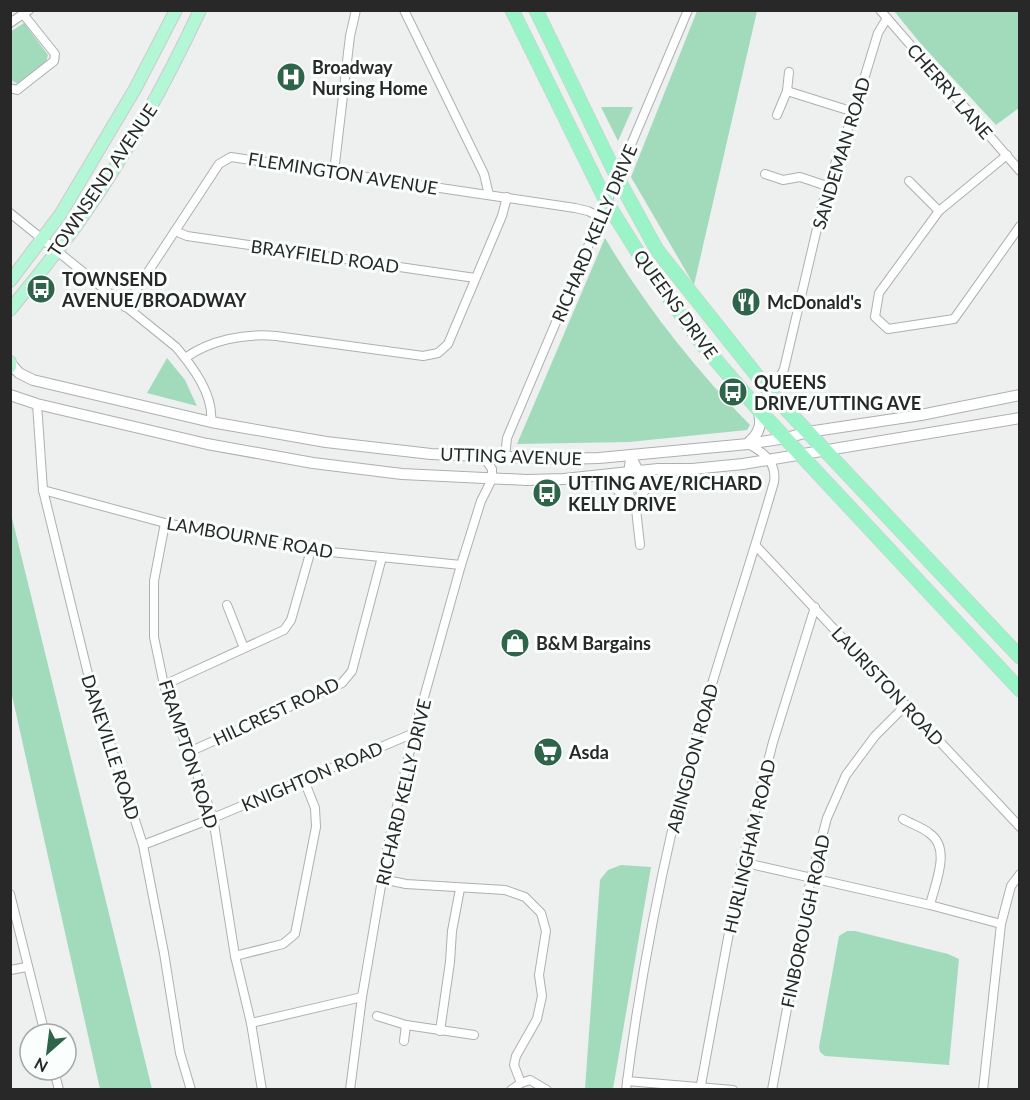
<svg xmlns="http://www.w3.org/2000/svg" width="1030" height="1100" viewBox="0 0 1030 1100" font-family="Lato,sans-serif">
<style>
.green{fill:#a1dbbc}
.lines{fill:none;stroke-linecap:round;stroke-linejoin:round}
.minor-casing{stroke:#adb0ae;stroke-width:10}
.tertiary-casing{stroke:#adb0ae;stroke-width:12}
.primary-casing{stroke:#cbcbcb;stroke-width:14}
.trunk-casing{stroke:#cbcbcb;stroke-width:15}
.minor{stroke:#fff;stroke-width:8}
.tertiary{stroke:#fff;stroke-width:10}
.primary{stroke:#b4f7d6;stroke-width:12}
.trunk{stroke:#9bf4c8;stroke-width:14}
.labels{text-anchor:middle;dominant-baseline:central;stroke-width:6;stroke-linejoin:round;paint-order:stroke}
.poi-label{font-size:18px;font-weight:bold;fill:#272827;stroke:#fafefc;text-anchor:start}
.street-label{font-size:18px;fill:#272827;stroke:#fafefc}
</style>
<rect width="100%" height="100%" fill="#edf0ee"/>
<!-- green -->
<g class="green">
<polygon points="697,11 757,11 694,285 631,177"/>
<polygon points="894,11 1019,11 1019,108 996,125 921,44"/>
<polygon points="24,23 48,55 46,62 18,84 11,80 10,32"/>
<polygon points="601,107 633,107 618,141"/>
<path d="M605,238C645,306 695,369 750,425L747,430L629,442L517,444Z"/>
<polygon points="167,358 185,380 197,406 147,393"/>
<polygon points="11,514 152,1089 100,1089 11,691"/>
<polygon points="621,865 651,867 613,1089 585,1089 600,880 608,870"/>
<polygon points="847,931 855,931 948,954 959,959 949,1065 825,1056 820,1052 819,1047 839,936"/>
</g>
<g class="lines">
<!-- minor casing -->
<g class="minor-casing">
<g id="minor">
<polyline points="404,10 484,174 489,195"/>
<polyline points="880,10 1020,171"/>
<polyline points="10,23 29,10"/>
<polyline points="10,88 17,90 54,61 55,54 23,14"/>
<polyline points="787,91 789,72"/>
<polyline points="777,115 787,91 854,112"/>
<polyline points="1007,155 939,211 879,293 875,317 888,329 954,319 1020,226"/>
<polyline points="334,172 350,36 356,10"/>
<polyline points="765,174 783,180 800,177 827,186"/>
<polyline points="909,181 939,211"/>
<path d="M10,213L176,347C193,367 214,395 211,422"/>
<polyline points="175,231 187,236 475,278"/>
<polyline points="125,307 219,164 231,157 575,208 588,211 600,217"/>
<path d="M185,358C210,340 245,333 276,336L423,356L438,353L448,344L502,216L507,197"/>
<polyline points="770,392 779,379 784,369 827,186 854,112 878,33 887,18"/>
<polyline points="37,404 43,490 89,678 143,845 164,953 180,1053 191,1090"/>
<polyline points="631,455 639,471 641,498 636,509 640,545"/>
<path d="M631,455C627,473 625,494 636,509"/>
<polyline points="505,457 507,438 688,10"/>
<polyline points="594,477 609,483 631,502"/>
<polyline points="43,490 165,523 311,550 461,565"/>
<polyline points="641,495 655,480 677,470"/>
<polyline points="165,523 154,581 154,637 164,685 213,818 235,956 251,1023 262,1090"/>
<polyline points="756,546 1020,827"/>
<polyline points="227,605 244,648"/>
<polyline points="164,685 284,630 291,620 311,550"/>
<polyline points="189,752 342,683 352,671 382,557"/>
<path d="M903,819C911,824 922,827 929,833C952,848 935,883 930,905"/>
<polyline points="143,845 213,818 414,733"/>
<polyline points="742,862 930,905 1001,924"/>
<polyline points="382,879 406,884 505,890 525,897 541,913 546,931 539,975 542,996 537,1019 516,1056 514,1065 521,1083"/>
<polyline points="10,894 45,1034"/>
<polyline points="235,956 283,944 295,934 316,827 315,808 304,780"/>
<polyline points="10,970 27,967"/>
<polyline points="377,1016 406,1025 474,1035"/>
<polyline points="251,1023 362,997"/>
<polyline points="440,1031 450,962 452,931 460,889"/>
<polyline points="404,1041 406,1025"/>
<polyline points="54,1070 59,1090"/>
<polyline points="627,1081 733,1090"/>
<polyline points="350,1090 362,997 388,845 414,733 461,565 481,501 492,479 492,469 483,456"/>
<polyline points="511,1090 521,1083 530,1080 547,1090"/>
<path d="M626,1090C637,1001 653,913 673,826C700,710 741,597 774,482C777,463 764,452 748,444"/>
<polyline points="700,1090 742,862 773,742 815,607"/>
<polyline points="772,1090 811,878 827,818 846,775 875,736 906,705"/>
<polyline points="983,1090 1001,924 1011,886 1020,874"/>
</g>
</g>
<!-- tertiary casing -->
<g class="tertiary-casing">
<g id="tertiary">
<polyline points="11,364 19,373 33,380 211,422 326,442 431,454 560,459 599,458 748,444 786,438 808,432 921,415 1020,395"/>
<polyline points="10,395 37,404 207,444 313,463 402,474 527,480 564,479 658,469 692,469 743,464 1020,418"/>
<path d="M748,443C759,434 763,424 758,410"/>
</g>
</g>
<!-- primary casing -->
<g class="primary-casing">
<g id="primary">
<polyline points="10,281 60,215 135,89 176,10"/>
<path d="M10,310C34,280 59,250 81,219C127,153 166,83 200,10"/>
<polyline points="10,362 10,367"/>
</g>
</g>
<!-- trunk casing -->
<g class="trunk-casing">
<g id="trunk">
<polyline points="512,10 607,203 647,267 702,344 758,409 1020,690"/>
<polyline points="536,10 617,177 657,250 770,392 1020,657"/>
</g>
</g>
<!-- minor -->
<use href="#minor" class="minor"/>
<!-- tertiary -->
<use href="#tertiary" class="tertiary"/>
<!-- primary -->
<use href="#primary" class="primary"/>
<!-- trunk -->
<use href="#trunk" class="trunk"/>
</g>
<!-- icons -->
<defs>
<g id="hospital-disc" transform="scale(1.5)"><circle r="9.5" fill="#2e644a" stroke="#fafefc"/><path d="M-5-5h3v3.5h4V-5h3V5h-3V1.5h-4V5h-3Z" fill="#fff"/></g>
<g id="bus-disc" transform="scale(1.5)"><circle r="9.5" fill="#2e644a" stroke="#fafefc"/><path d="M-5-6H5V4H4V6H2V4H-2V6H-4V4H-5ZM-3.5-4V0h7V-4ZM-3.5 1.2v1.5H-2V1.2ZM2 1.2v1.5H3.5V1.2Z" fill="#fff"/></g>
<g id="restaurant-disc" transform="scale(1.5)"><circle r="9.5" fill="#2e644a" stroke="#fafefc"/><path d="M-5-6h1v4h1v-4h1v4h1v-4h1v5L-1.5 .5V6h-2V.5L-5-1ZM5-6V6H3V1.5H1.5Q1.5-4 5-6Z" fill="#fff"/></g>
<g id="shop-disc" transform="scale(1.5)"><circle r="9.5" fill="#2e644a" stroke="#fafefc"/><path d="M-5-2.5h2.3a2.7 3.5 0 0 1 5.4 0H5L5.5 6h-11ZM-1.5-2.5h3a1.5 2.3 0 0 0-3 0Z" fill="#fff"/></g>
<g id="supermarket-disc" transform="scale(1.5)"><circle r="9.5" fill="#2e644a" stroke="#fafefc"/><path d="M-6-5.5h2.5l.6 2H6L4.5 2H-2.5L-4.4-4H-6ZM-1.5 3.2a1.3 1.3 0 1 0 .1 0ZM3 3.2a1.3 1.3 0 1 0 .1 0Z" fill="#fff"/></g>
</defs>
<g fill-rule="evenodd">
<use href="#hospital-disc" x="291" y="77"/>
<use href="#bus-disc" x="41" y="289"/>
<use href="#restaurant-disc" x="746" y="302"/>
<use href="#bus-disc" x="733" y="392"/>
<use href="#bus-disc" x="547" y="493"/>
<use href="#shop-disc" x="515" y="643"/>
<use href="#supermarket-disc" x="548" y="752"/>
</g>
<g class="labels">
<!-- poi labels -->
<g class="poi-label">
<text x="312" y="67">Broadway<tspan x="312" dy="21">Nursing Home</tspan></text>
<text x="62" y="279">TOWNSEND<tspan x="62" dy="21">AVENUE/BROADWAY</tspan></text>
<text x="767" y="302">McDonald's</text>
<text x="754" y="382">QUEENS<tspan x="754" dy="21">DRIVE/UTTING AVE</tspan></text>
<text x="568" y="483">UTTING AVE/RICHARD<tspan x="568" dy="21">KELLY DRIVE</tspan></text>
<text x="536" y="643">B&amp;M Bargains</text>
<text x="569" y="752">Asda</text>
</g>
<!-- street labels -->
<g class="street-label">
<text transform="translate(950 91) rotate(49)">CHERRY LANE</text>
<text transform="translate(841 153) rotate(-73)">SANDEMAN ROAD</text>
<text transform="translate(343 173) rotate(9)">FLEMINGTON AVENUE</text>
<text transform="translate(102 180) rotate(-56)">TOWNSEND AVENUE</text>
<text transform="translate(594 233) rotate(-67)">RICHARD KELLY DRIVE</text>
<text transform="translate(325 256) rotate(8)">BRAYFIELD ROAD</text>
<text transform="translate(676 304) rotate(54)">QUEENS DRIVE</text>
<text transform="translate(511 456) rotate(2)">UTTING AVENUE</text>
<text transform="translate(250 537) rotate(10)">LAMBOURNE ROAD</text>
<text transform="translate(888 686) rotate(47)">LAURISTON ROAD</text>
<text transform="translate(276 711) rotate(-25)">HILCREST ROAD</text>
<text transform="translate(111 747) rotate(72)">DANEVILLE ROAD</text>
<text transform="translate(189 754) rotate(72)">FRAMPTON ROAD</text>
<text transform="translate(692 758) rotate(-75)">ABINGDON ROAD</text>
<text transform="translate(312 776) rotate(-23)">KNIGHTON ROAD</text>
<text transform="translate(403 792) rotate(-77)">RICHARD KELLY DRIVE</text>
<text transform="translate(749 846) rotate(-77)">HURLINGHAM ROAD</text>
<text transform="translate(805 921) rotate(-78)">FINBOROUGH ROAD</text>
</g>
</g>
<!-- border -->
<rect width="1030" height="1100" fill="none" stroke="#272827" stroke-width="24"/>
<!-- north arrow -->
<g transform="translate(48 1052) rotate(208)"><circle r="28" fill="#fafefc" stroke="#a6a8a7" stroke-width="1.5"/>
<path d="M0-4.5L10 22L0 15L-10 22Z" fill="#2e644a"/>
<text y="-9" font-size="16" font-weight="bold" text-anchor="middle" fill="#272827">N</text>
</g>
</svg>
